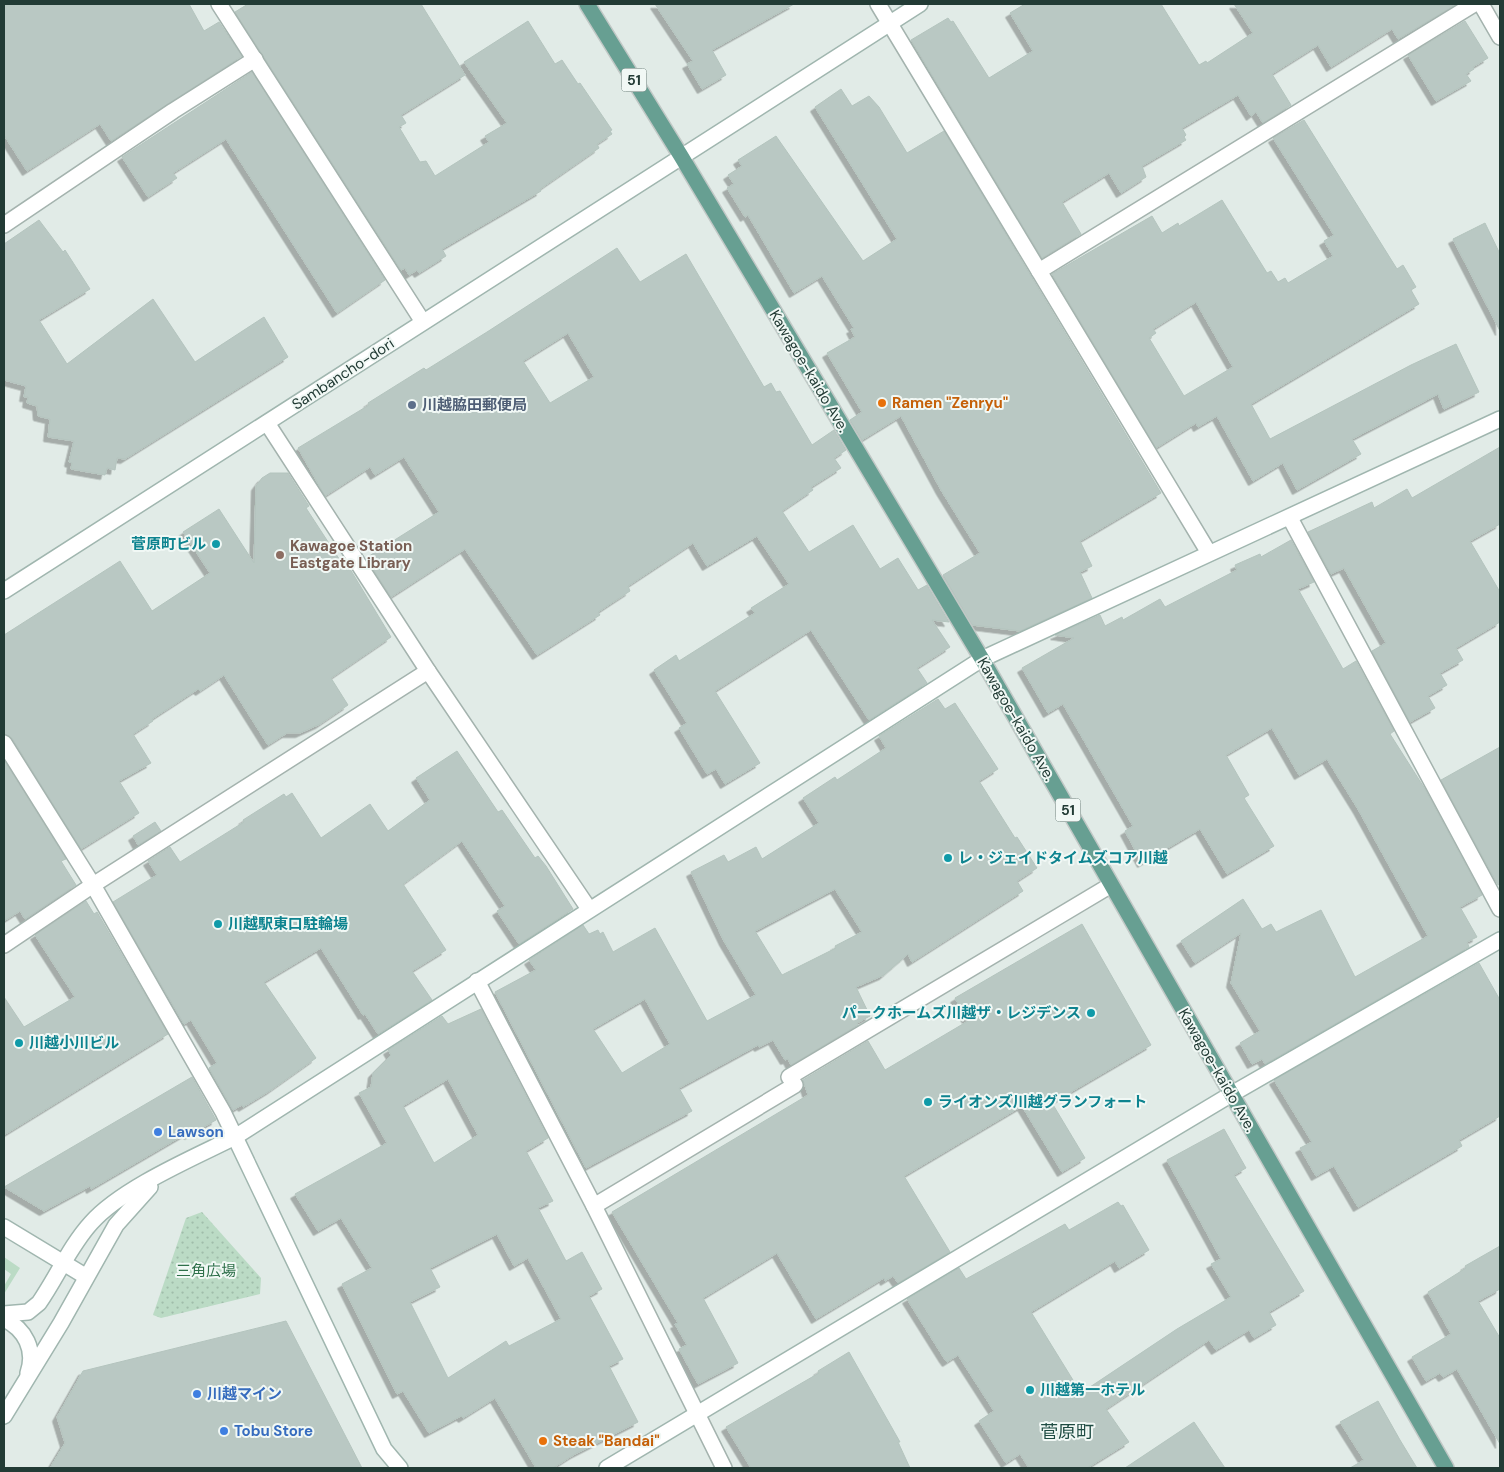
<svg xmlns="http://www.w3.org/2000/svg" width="1504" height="1472" viewBox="0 0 1504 1472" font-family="'DM Sans','Noto Sans JP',sans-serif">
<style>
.grass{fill:#bbdbc5}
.park{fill:url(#park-dots)}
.building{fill:#b9c8c3;stroke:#b4c4be;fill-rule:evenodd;filter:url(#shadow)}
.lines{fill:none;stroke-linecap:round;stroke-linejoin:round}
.street-casing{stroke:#a4b3ae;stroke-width:18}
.secondary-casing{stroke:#a0b6af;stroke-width:18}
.primary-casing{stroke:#c1c8c6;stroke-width:18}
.street{stroke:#fff;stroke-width:15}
.secondary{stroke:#fff;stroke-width:15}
.primary{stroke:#679f92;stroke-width:15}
.food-dot{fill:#e8710a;stroke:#f1f8f5;stroke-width:2}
.service-dot{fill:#5c6f8a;stroke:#f1f8f5;stroke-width:2}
.culture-dot{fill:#0f9aa8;stroke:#f1f8f5;stroke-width:2}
.education-dot{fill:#8d6e63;stroke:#f1f8f5;stroke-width:2}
.shop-dot{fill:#3f7fe0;stroke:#f1f8f5;stroke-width:2}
.labels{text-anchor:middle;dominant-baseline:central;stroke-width:4;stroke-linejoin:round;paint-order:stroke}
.shield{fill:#f1f8f5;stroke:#60746f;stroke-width:1}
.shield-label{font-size:14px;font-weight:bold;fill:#223b35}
.street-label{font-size:15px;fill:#223b35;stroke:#f1f8f5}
.food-label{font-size:15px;font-weight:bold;fill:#c56008;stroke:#f1f8f5;text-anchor:start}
.service-label{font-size:15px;font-weight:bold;fill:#4e5e75;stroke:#f1f8f5;text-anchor:start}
.culture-label{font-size:15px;font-weight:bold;fill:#0d838f;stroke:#f1f8f5;text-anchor:start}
.education-label{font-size:15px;font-weight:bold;fill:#785e54;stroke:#f1f8f5;text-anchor:start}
.shop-label{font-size:15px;font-weight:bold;fill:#366cbe;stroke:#f1f8f5;text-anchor:start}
.park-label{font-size:15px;fill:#2e704a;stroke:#f1f8f5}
.quarter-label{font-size:18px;fill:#1f4c43;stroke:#f1f8f5}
</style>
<defs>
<pattern id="park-dots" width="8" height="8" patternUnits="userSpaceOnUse" patternTransform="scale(1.25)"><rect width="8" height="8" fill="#bbdbc5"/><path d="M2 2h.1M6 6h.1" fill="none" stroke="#a0bdaa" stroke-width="1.8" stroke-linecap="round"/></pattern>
<filter id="shadow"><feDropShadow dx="-4.5" dy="4.5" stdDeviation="0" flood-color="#0004"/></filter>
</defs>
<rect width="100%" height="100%" fill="#e1ebe7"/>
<!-- grass -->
<polygon class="grass" points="4,1257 20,1268 4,1294 4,1286 11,1274 4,1269"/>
<!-- park -->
<polygon class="park" points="202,1212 261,1278 260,1294 161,1318 153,1315 186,1218"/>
<!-- building -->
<g class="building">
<polygon points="4,4 189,4 204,31 219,22 242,56 111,141 100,124 27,171 4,135"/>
<polygon points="248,4 421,4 465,75 401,115 406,123 399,127 420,162 426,161 435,176 489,142 485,136 507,123 464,62 528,21 555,64 562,60 578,84 580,83 612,130 610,131 612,134 597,144 599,148 540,189 541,191 442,249 446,256 419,273 417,270 409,275 405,268 401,270 235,12"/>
<polygon points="655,4 794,4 712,50 726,75 702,89 687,64 693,61"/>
<polygon points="1025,4 1161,4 1199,65 1206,61 1207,63 1253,33 1234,4 1455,5 1398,39 1392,29 1331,67 1318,45 1272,74 1291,105 1263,123 1256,112 1251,116 1238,95 1182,128 1186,135 1184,137 1186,140 1142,166 1146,177 1121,193 1109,173 1062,202 1081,234 1042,258 911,40 948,18 951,22 953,21 989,78 1033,51 1010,13"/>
<polygon points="1465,21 1488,58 1473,67 1474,69 1466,74 1471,81 1436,101 1408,55"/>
<polygon points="252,72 385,280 337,313 226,139 173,173 177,178 148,197 122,157"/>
<polygon points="841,89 852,106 869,96 879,107 907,153 944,131 1161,493 1080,541 1092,566 1080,572 1092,598 1020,631 972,625 943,575 980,553 941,490 901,416 862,440 850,420 862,412 827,353 855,337 851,329 854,328 822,276 794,293 748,215 745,217 727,188 734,184 728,175 742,166 738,160 776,136 863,261 897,239 815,107"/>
<path d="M1304,120L1397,269L1403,265L1416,287L1411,290L1419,304L1251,404L1270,439L1411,365L1456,344L1479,392L1444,409L1438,394L1352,439L1361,454L1297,490L1283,463L1253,481L1217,416L1198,427L1196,423L1156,448L1052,274L1152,216L1162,233L1178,223L1179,226L1222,200L1267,273L1271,271L1278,282L1285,278L1288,283L1333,256L1324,241L1334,235L1273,138ZM1196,302L1233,367L1184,396L1149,338L1156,333L1153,329Z"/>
<polygon points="39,220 63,252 65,250 90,289 39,320 67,364 153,299 195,362 264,317 288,357 125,459 117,458 115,470 107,468 105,475 71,469 72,463 69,462 74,441 48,437 50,419 38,416 37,406 27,403 28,397 24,397 26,386 4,380 4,244"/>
<polygon points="1485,223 1500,254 1500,331 1453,239"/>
<path d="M617,248L640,282L686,254L764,387L771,383L776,392L780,391L812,445L834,430L846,450L834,458L841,468L811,487L813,490L782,511L809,552L853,525L880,569L898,558L918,590L927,585L949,622L932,620L950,647L917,668L927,683L869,720L811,630L715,691L760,763L725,784L716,769L707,774L679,728L687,723L654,670L676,655L679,661L755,613L751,608L789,584L757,536L707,566L693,543L628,586L630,591L598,612L600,615L537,655L465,549L391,597L366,558L439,512L404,457L375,475L370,467L325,496L298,448L369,405L368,403L424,368L426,370L487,332ZM568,333L594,377L550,403L523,361Z"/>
<polygon points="1500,447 1500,524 1470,541 1500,592 1500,622 1456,648 1463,660 1440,673 1447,685 1428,696 1435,708 1410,722 1372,651 1386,643 1344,568 1331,574 1308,532 1372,502 1374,508 1407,489 1412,498"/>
<polygon points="270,473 288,473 309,506 306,508 347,571 350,569 391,637 331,678 348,705 320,724 300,733 287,733 268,745 224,675 200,691 198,689 152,719 153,721 133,734 151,763 119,781 139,813 81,849 12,738 4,734 4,635 120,561 152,611 210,573 183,532 219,509 254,563 256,486 262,478"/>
<polygon points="1291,540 1314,582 1298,589 1343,669 1356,661 1394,731 1390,734 1425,789 1482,895 1460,907 1477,937 1467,942 1469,947 1265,1064 1262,1059 1252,1064 1240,1043 1260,1031 1231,983 1241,933 1195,963 1181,941 1243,899 1262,929 1271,924 1276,932 1321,910 1355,977 1428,936 1358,809 1327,759 1299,775 1272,728 1226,755 1249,795 1244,798 1274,846 1227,874 1200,829 1142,863 1125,831 1133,826 1063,704 1048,713 1022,668 1074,638 1055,635 1100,615 1105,626 1122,617 1123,620 1160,599 1165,607 1237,570 1235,565 1260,554 1261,557"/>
<path d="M938,699L945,709L955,703L998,769L979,781L1015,838L1017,837L1037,868L1017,881L1023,891L912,962L908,954L884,975L856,987L870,1016L857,1023L858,1025L791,1065L788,1059L785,1060L773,1040L759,1047L758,1045L679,1088L692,1111L586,1168L495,992L536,970L529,960L583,925L589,934L598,930L600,934L603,932L613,952L655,928L707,1021L756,995L724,941L691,872L724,855L728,862L756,847L762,859L819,823L803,798L835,777L837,780L886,748L879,736ZM835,889L862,932L835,946L836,948L782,975L755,931ZM645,999L670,1044L622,1073L593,1029Z"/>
<polygon points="1500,747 1500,884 1498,885 1441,780"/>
<polygon points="457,751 498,812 502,810 535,858 538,856 546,866 573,909 519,944 497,911 505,906 462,841 403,884 446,950 412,971 432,1000 378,1034 365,1014 363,1015 321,948 264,982 316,1058 271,1090 243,1107 242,1105 233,1110 209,1068 217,1063 191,1020 184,1024 113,902 157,875 148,861 170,847 180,862 244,822 243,820 284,794 286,797 292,793 321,838 370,804 388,831 430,800 416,778"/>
<polygon points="4,760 66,859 61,861 76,885 25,919 20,911 4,921"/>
<polygon points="155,822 161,831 138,845 133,836"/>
<polygon points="86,901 94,914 97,912 168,1034 4,1135 4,997 24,1027 75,997 35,935"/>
<polygon points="1082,924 1151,1045 1052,1103 1085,1158 1062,1172 1022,1106 904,1176 950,1252 898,1283 893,1276 885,1281 884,1278 816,1319 777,1253 703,1298 738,1363 698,1384 679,1349 687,1345 675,1324 678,1323 612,1212 808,1095 803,1080 868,1041 885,1070 968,1021 955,998"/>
<polygon points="1479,963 1500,1000 1500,1116 1459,1140 1462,1146 1358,1207 1334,1166 1316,1176 1300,1148 1312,1142 1274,1080"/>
<path d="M481,1009L548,1138L526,1151L553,1201L538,1208L566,1261L582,1252L602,1289L589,1296L623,1359L609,1366L638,1422L575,1454L553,1468H536L495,1398L463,1418L461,1416L429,1433L403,1391L397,1394L342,1284L372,1268L341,1218L318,1231L295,1194L387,1143L359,1093L371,1087L373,1073L391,1055L388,1050L442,1016L448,1024ZM448,1079L478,1135L434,1163L403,1106ZM497,1234L514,1266L528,1258L561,1319L509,1346L506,1341L448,1378L410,1302L440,1287L430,1268Z"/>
<polygon points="192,1077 216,1120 189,1135 187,1133 91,1189 90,1186 44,1211 4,1187"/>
<polygon points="1224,1129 1246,1168 1234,1175 1304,1291 1269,1312 1276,1325 1254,1338 1249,1330 1216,1350 1209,1340 1106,1409 1129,1442 1087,1468 1029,1468 1020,1454 1006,1463 979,1421 994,1411 958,1355 947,1362 944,1358 907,1299 959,1268 966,1279 1065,1224 1069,1230 1118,1202 1121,1206 1123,1205 1149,1250 1119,1268 1115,1261 1031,1312 1081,1393 1177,1329 1231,1297 1211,1264 1221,1259 1167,1160"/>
<polygon points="1500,1246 1500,1289 1478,1301 1500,1338 1500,1444 1457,1369 1443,1377 1440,1373 1426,1381 1412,1357 1451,1334 1428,1292 1466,1268 1465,1266"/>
<polygon points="286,1321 362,1468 50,1468 65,1443 57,1417 83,1371"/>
<polygon points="849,1352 900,1442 898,1442 910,1468 751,1468 726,1427 819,1373 818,1371"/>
<polygon points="1378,1401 1400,1440 1417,1468 1350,1468 1364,1460 1340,1422"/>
<polygon points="1194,1422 1225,1468 1125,1468"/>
</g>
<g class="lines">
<!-- street casing -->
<g class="street-casing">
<g id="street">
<polyline points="219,4 423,322"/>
<polyline points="878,4 1209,553"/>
<polyline points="1481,4 1500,37"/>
<polyline points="4,225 173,111 255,59"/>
<polyline points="1039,271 1474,4"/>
<polyline points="267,423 428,671 589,909"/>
<polyline points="1290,518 1500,909"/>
<polyline points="4,743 93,885 223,1112 235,1137"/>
<polyline points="4,945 93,885 428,671"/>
<polyline points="477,981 594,1206 724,1468"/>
<polyline points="594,1206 795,1085 789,1077 1111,885"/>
</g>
</g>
<!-- secondary casing -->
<g class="secondary-casing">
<g id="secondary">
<polyline points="4,591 920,4"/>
<polyline points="235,1137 384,1449 400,1468"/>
<polyline points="4,1227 85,1276"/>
<path d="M4,1314L28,1312L39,1303C57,1277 70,1246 91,1223C122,1188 193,1158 235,1137L982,659L1500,419"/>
<path d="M4,1319C25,1329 36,1350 28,1373"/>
<polyline points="4,1416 61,1323 116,1225 150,1187"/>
<polyline points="607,1468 1230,1095 1500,940"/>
</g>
</g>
<!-- primary casing -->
<g class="primary-casing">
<polyline id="primary" points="587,4 681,156 982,659 1446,1468"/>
</g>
<!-- street -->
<use href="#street" class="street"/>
<!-- secondary -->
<use href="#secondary" class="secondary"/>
<!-- primary -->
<use href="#primary" class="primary"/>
</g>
<!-- markers -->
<g class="food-dot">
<circle cx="882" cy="403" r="5"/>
<circle cx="543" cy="1441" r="5"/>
</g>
<circle class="service-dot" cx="412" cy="405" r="5"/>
<g class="culture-dot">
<circle cx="216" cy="544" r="5"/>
<circle cx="948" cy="858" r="5"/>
<circle cx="218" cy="924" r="5"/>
<circle cx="1091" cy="1013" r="5"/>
<circle cx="19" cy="1043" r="5"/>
<circle cx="928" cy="1102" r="5"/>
<circle cx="1030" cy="1390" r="5"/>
</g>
<circle class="education-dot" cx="280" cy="555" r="5"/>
<g class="shop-dot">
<circle cx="158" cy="1132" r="5"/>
<circle cx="197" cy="1394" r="5"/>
<circle cx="224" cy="1431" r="5"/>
</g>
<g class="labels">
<!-- shield labels -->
<g class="shield">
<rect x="621.5" y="68.5" width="25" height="23" rx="4"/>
<rect x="1055.5" y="798.5" width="25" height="23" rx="4"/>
</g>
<g class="shield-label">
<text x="634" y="80">51</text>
<text x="1068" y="810">51</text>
</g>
<!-- street labels -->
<g class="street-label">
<text transform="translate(809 371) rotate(59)">Kawagoe-kaido Ave.</text>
<text transform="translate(343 374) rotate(-33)">Sambancho-dori</text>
<text transform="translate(1016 719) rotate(60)">Kawagoe-kaido Ave.</text>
<text transform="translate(1217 1070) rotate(60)">Kawagoe-kaido Ave.</text>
</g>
<!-- food labels -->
<g class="food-label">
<text x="892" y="403">Ramen "Zenryu"</text>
<text x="553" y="1441">Steak "Bandai"</text>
</g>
<!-- service labels -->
<g class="service-label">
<text x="422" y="405">川越脇田郵便局</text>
</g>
<!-- culture labels -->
<g class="culture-label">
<text x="206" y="544" text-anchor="end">菅原町ビル</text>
<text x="958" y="858">レ・ジェイドタイムズコア川越</text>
<text x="228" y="924">川越駅東口駐輪場</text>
<text x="1081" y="1013" text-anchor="end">パークホームズ川越ザ・レジデンス</text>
<text x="29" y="1043">川越小川ビル</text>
<text x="938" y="1102">ライオンズ川越グランフォート</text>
<text x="1040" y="1390">川越第一ホテル</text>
</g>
<!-- education labels -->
<g class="education-label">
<text x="290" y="546">Kawagoe Station<tspan x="290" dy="17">Eastgate Library</tspan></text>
</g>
<!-- shop labels -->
<g class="shop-label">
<text x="168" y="1132">Lawson</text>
<text x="207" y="1394">川越マイン</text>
<text x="234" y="1431">Tobu Store</text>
</g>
<!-- park labels -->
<g class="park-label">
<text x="206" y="1271">三角広場</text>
</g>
<!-- quarter labels -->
<g class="quarter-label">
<text x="1067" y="1432">菅原町</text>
</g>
</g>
<!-- border -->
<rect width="1504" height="1472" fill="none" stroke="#223b35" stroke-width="10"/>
</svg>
